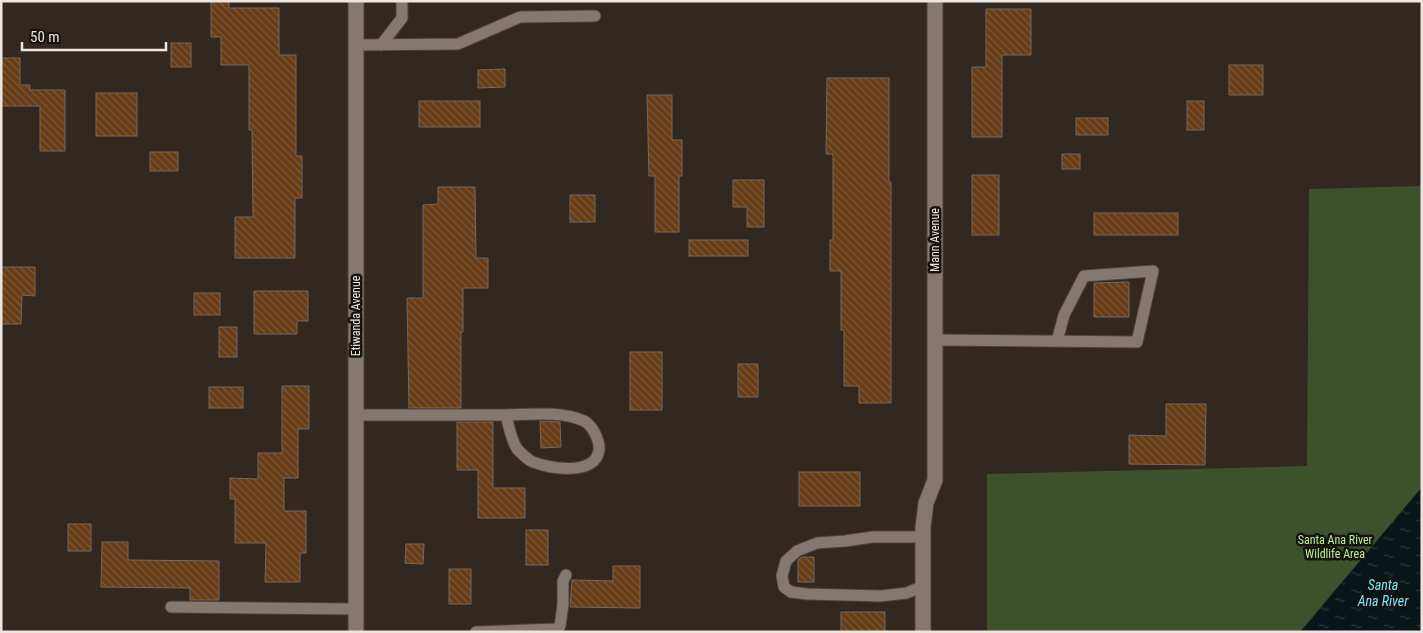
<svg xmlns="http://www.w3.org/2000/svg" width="1423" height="633" viewBox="0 0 1423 633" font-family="'Roboto Condensed',sans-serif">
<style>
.green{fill:#3d512d}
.water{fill:url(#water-ripples)}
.building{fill:url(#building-back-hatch);stroke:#74685f}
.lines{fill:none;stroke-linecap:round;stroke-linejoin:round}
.lane-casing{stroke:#4c433d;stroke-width:13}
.street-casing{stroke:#4c433d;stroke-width:17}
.secondary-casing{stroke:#4c433d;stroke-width:17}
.lane{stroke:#857870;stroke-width:11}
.street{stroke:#857870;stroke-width:15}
.secondary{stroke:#857870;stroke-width:15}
.labels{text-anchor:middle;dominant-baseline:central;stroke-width:5;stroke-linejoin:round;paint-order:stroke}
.street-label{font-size:12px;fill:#ece5e0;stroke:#16120e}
.park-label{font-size:12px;fill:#bcf095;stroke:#16120e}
.water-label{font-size:14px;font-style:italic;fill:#7be4fe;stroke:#16120e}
</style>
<defs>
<pattern id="water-ripples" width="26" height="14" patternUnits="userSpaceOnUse" patternTransform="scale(1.25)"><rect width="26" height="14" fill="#081619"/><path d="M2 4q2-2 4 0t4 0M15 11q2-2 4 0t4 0" fill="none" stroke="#2c383a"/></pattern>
<pattern id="building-back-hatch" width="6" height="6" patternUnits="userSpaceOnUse" patternTransform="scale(1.25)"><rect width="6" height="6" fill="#673c16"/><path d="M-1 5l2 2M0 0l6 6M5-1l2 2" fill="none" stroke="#7d5838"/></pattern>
</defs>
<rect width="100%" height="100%" fill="#322820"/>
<!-- green -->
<polygon class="green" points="1422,186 1422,632 987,632 987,474 1307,466 1309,189"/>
<!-- water -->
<polygon class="water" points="1422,487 1422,632 1300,632"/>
<!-- building -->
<g class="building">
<polygon points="211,1 229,1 229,8 279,8 279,55 296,55 296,156 302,156 302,198 295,198 295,258 235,258 235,217 253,217 252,130 249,130 249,65 221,65 221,37 211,37"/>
<polygon points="986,9 1031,9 1031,55 1002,55 1002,137 972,137 972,67 986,67"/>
<rect x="171" y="43" width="20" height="24"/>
<polygon points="1,58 20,58 20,85 30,85 30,90 65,90 65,151 40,151 40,106 1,106"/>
<rect x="1229" y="65" width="34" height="30"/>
<polygon points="505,69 505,87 478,88 478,70"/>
<polygon points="827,78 889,78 889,182 891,182 891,403 859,403 859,386 844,386 844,330 841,330 841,271 830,271 830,240 833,240 833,154 826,154"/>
<rect x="96" y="93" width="41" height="43"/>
<polygon points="647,95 672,95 672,140 682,140 682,176 679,176 679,232 655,232 655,176 649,176"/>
<rect x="419" y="101" width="61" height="26"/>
<rect x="1187" y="101" width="17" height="29"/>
<rect x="1076" y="118" width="32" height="17"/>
<rect x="150" y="152" width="28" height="19"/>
<rect x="1062" y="154" width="18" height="15"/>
<rect x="972" y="175" width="27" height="60"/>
<polygon points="733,180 764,180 764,227 747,227 747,207 733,207"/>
<polygon points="438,187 475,187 476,258 488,258 488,288 463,288 463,332 461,332 461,408 409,408 407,298 423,298 423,205 438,204"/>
<rect x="570" y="195" width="25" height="27"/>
<rect x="1094" y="213" width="84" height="22"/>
<rect x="689" y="240" width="59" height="16"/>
<polygon points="1,267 35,267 35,296 22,295 21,324 1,324"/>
<polygon points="1129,282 1129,317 1094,317 1094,283"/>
<polygon points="254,291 308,291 308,321 297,321 297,334 254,334"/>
<rect x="194" y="293" width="26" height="22"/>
<rect x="219" y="327" width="18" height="30"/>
<rect x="630" y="352" width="32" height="58"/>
<rect x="738" y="364" width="20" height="33"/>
<polygon points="282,386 309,386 309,429 298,429 298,478 284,478 284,511 306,511 306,553 300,553 300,582 265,582 266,543 235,543 235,499 230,499 230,478 258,479 258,453 282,453"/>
<rect x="209" y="387" width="34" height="21"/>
<polygon points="1166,404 1206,404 1205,465 1129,464 1129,435 1166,436"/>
<polygon points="540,421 560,422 561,447 541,448"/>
<polygon points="457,422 493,422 493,488 525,488 525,518 478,518 478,470 457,470"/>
<rect x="799" y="472" width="61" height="34"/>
<rect x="68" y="524" width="23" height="27"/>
<rect x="526" y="530" width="22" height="35"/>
<polygon points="102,542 128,542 128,560 219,561 219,600 190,600 190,588 101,587"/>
<polygon points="406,544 424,544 423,564 405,563"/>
<polygon points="802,557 814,557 814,582 798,582 798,560"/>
<polygon points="613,566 640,566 640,608 570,607 572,580 613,581"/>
<rect x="449" y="569" width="22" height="35"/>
<rect x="841" y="612" width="44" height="20"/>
</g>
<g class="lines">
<!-- lane casing -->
<g class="lane-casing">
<g id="lane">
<polyline points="356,45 458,44 520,17 595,16"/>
<polyline points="381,45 402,18 402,1"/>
<polyline points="935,340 1137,342 1153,271 1084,276 1064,315 1057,341"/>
<path d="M356,415C405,415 453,415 501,415C525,415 562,410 584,421C592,425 600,440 599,450C596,476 550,469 533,462C528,460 522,454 518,450C511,441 509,426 506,415"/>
<polyline points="923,537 873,537 845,541 817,543 797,551 786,561 782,576 784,587 791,592 807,594 880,596 907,593 923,586"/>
<polyline points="171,607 356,609"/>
<polyline points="476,632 556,629 560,626 563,605 563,581 566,575"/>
</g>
</g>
<!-- street casing -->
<g class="street-casing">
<polyline id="street" points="923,632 923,527 926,503 935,480 935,1"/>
</g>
<!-- secondary casing -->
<g class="secondary-casing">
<polyline id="secondary" points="356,1 356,632"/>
</g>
<!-- lane -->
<use href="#lane" class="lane"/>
<!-- street -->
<use href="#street" class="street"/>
<!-- secondary -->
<use href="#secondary" class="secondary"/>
</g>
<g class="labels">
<!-- street labels -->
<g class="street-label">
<text transform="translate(935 240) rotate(-90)">Mann Avenue</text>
<text transform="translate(356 316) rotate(-90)">Etiwanda Avenue</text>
</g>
<!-- park labels -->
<g class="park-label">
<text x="1335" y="540">Santa Ana River<tspan x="1335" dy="14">Wildlife Area</tspan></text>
</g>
<!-- water labels -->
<g class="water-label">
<text x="1383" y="585">Santa<tspan x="1383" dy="16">Ana River</tspan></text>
</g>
</g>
<!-- border -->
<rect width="1423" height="633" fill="none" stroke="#ece5e0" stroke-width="5"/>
<!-- scale -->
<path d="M22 42v8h144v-8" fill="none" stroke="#ece5e0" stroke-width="2.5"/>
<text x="30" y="42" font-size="15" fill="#ece5e0" stroke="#16120e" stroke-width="4" paint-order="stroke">50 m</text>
</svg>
